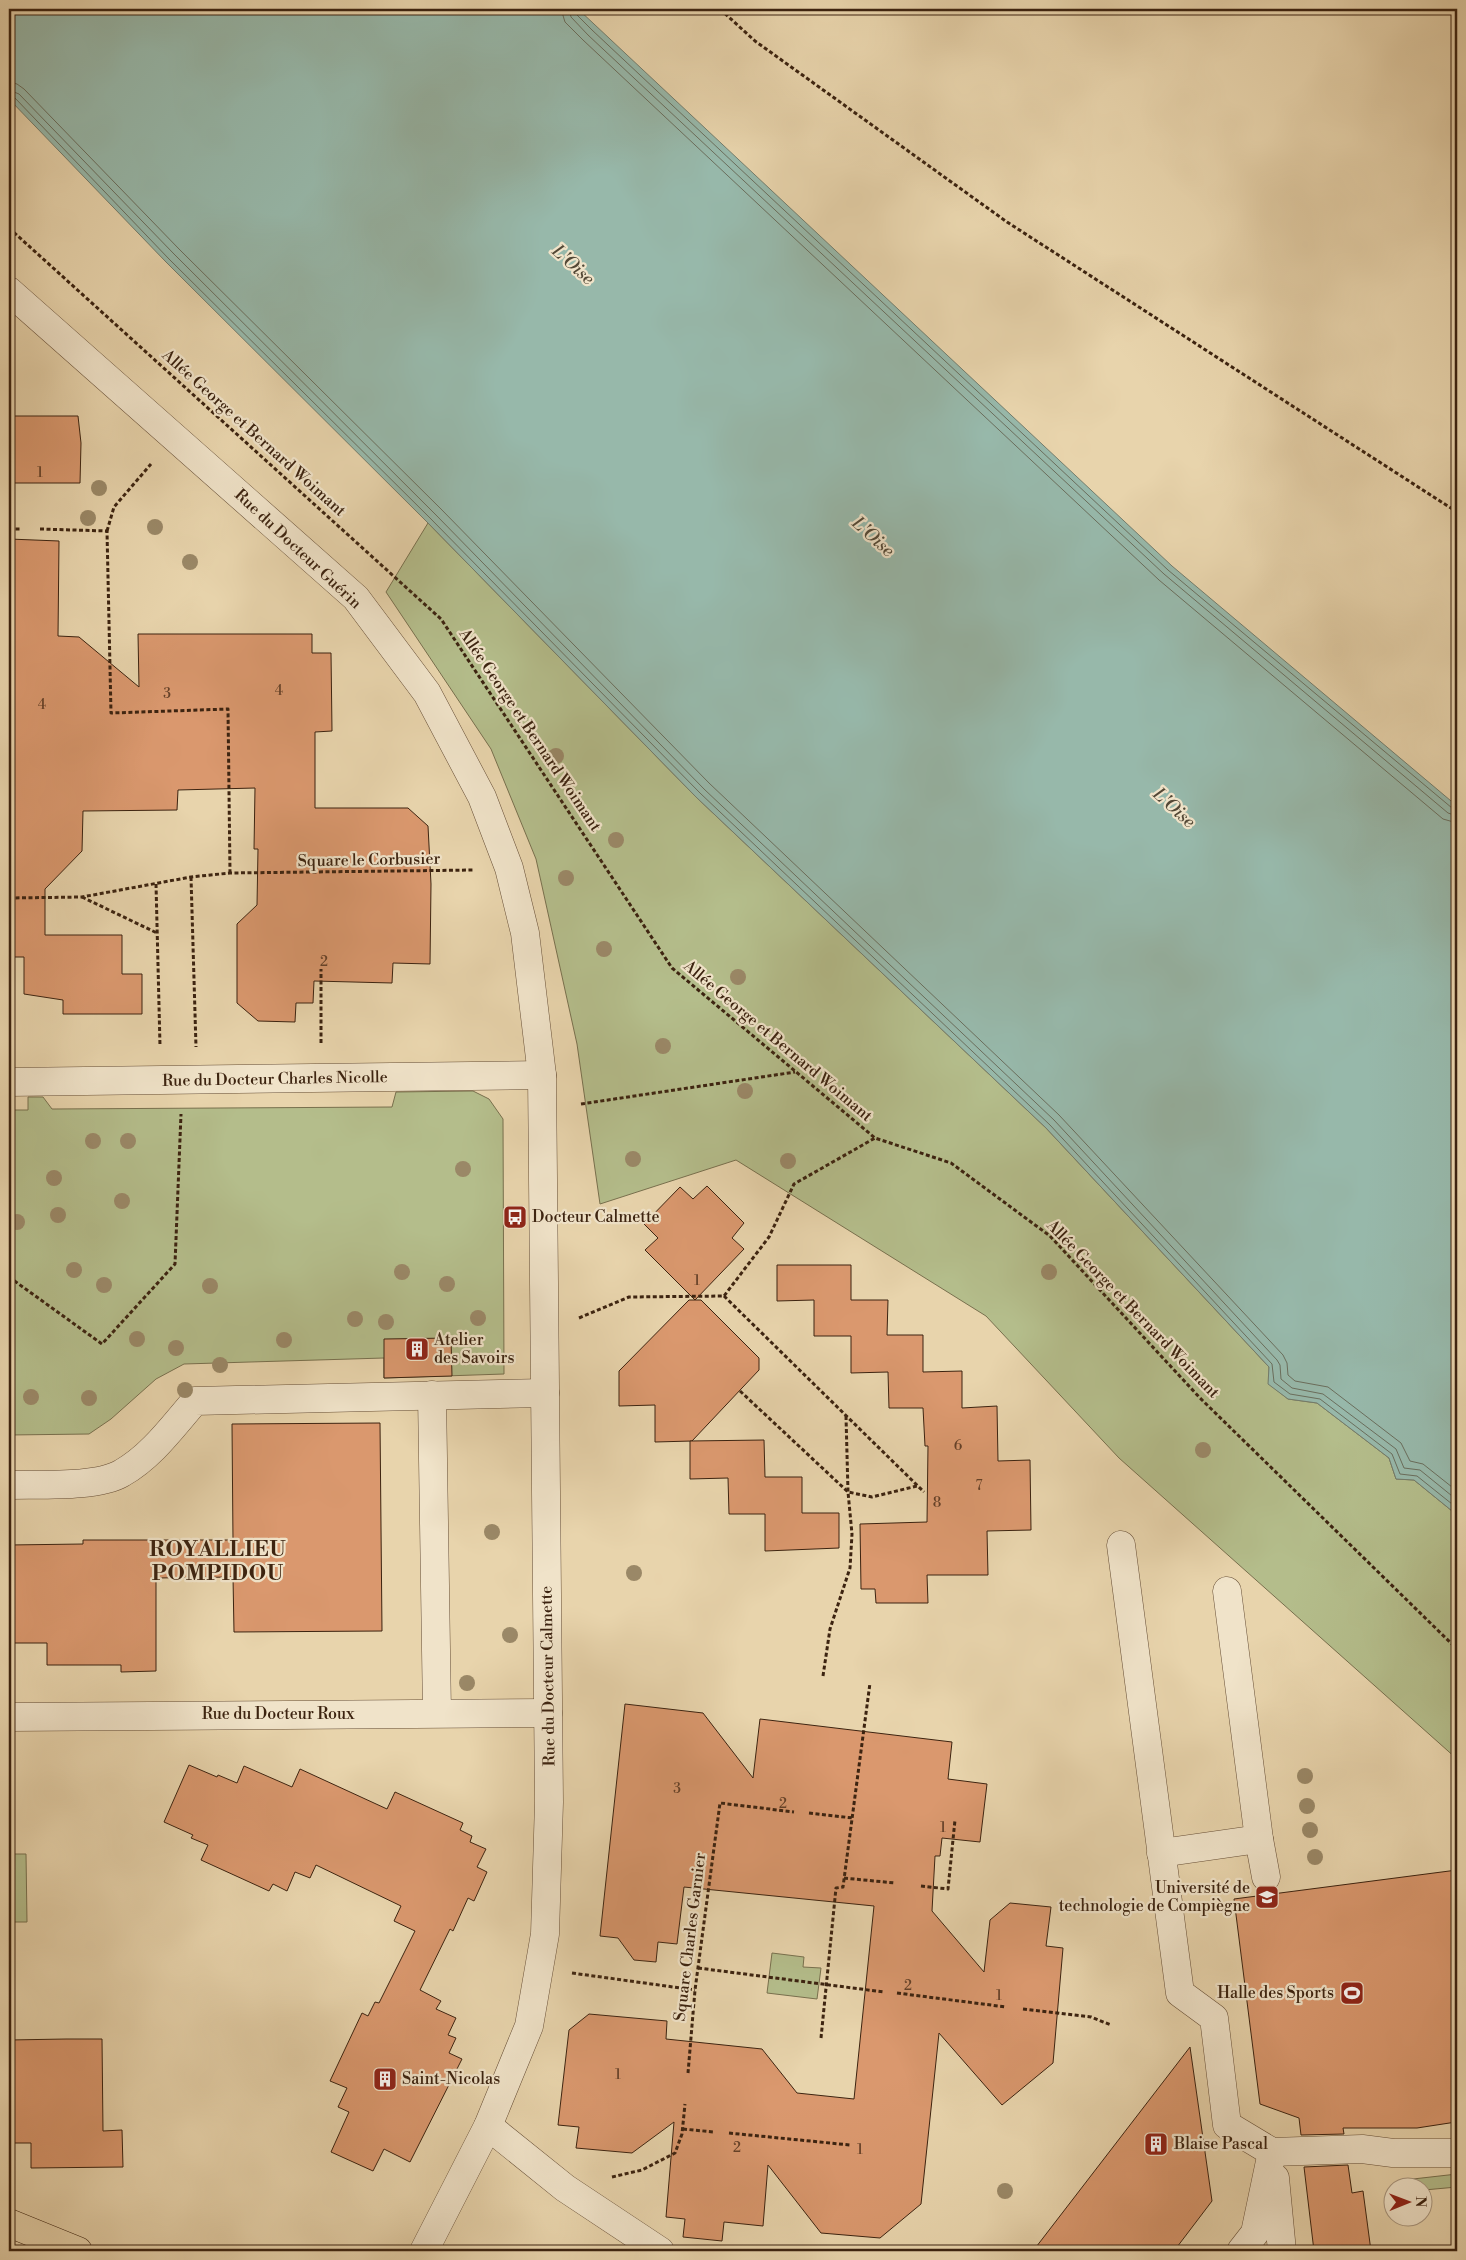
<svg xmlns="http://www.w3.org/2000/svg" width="1466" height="2260" viewBox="0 0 1466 2260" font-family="'Libre Bodoni',serif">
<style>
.green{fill:#b4bd8b;stroke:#78704e}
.water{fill:#97b8aa;stroke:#737c6c}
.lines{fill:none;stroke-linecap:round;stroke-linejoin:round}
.shore{stroke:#6a6e5d;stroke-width:1}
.building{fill:#da986e;stroke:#3c2310}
.minor-casing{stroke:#674f37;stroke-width:29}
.major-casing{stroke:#3c2310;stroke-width:29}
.path{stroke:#3c2310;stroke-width:3;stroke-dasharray:4 2.5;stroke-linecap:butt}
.minor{stroke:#f0e3c9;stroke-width:28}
.major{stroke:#e8d4ac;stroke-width:28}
.tree{fill:#9a8867}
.labels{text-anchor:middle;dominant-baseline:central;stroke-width:4.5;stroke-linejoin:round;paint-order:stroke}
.number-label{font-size:14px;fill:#644028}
.street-label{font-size:16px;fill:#3c2310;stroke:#f0e3c9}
.poi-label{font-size:16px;fill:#3c2310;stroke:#f0e3c9;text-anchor:start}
.water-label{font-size:18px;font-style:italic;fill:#534836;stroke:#f0e3c9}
.district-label{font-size:21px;font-weight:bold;letter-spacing:1px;fill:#3c2310;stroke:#f0e3c9}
</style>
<rect width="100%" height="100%" fill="#e8d4ac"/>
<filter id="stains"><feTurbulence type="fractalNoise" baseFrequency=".004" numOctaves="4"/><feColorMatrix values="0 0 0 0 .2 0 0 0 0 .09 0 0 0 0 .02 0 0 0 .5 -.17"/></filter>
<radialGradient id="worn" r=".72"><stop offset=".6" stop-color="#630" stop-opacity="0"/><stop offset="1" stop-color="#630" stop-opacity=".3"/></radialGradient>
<!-- green -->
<g class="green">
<polygon points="428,523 696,797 1046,1128 1269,1367 1269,1384 1288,1399 1317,1403 1389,1458 1396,1479 1414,1480 1457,1515 1457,1759 1119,1458 986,1316 736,1160 600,1204 577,1044 536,859 491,749 386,592"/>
<polygon points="473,1091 489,1099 503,1119 504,1374 384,1378 384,1358 184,1364 156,1379 111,1419 89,1434 9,1435 9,1110 28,1110 28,1097 43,1097 52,1109 392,1107 396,1092"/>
<polygon points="9,1854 26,1854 27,1922 9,1922"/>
<polygon points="772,1953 804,1957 803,1967 821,1968 817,1999 767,1993"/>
<polygon points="1457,2174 1457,2187 1424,2190 1424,2188 1408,2187 1413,2179"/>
</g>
<!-- water -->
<polygon class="water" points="9,9 578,9 1172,566 1457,806 1457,1515 1414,1480 1396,1479 1389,1458 1317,1403 1288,1399 1268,1384 1269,1367 1046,1128 696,797 428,523 166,262 9,99"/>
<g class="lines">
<!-- shore -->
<g class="shore">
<polyline points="561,9 565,22 583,40 1159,580 1443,819 1457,823"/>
<polyline points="569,9 571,17 588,35 1164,574 1448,813 1457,816"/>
<polyline points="575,9 576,14 592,30 1168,570 1452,808 1457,810"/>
<polyline points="9,82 17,84 24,89 179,249 441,509 709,783 1059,1115 1283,1355 1287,1363 1288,1375 1295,1381 1328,1387 1401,1443 1410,1461 1423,1464 1457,1491"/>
<polyline points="9,90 19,94 174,254 436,515 704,789 1054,1120 1277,1360 1280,1365 1281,1379 1292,1388 1323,1394 1396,1449 1404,1468 1420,1470 1457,1500"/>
<polyline points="9,96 15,98 169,259 431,519 700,793 1050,1125 1272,1364 1274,1382 1290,1394 1320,1399 1392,1454 1400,1474 1417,1476 1457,1508"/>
</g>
</g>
<!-- building -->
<g class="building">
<polygon points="9,416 78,416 81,443 80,483 9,483"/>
<polygon points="9,539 59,541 58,636 79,637 139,687 138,634 312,634 312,653 331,653 332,731 315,732 315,808 408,808 428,826 431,884 430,964 393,963 392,983 314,981 313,1003 296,1003 295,1022 258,1021 237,1003 237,924 257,905 258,849 254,849 255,788 178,790 177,810 83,811 82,851 45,889 45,935 122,935 122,974 142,974 142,1014 63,1014 63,1000 24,994 24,957 9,957"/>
<polygon points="707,1186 744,1223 732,1238 744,1249 695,1300 645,1250 658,1238 644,1224 680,1187 693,1199"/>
<polygon points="777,1265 851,1265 851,1300 888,1300 887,1335 923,1335 923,1372 962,1371 962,1408 997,1406 998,1461 1030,1460 1031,1530 987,1531 988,1575 927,1575 928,1603 876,1603 875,1589 861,1589 860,1524 927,1522 928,1446 925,1446 923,1408 889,1408 888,1372 851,1373 851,1336 814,1336 814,1300 777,1301"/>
<polygon points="689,1300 701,1300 759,1358 759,1370 692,1441 655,1442 655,1405 619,1406 619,1371"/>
<polygon points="451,1338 452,1376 384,1378 384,1339"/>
<polygon points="380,1423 382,1631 234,1632 233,1577 156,1578 156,1671 121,1672 121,1665 47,1665 47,1643 9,1643 9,1545 83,1544 83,1540 233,1540 232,1424"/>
<polygon points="764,1440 765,1477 802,1477 802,1513 839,1513 839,1548 765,1551 765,1514 729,1514 728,1478 690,1479 690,1441"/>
<polygon points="625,1704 703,1713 753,1778 760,1719 952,1742 948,1779 987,1784 980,1842 942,1838 940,1856 935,1856 932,1911 984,1972 990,1920 1010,1903 1051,1907 1046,1946 1063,1948 1053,2063 1002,2105 939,2033 921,2204 880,2238 821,2233 768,2165 763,2226 724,2222 722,2241 683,2237 685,2219 666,2217 674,2122 632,2153 576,2148 579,2127 558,2125 569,2030 589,2014 667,2021 666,2039 762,2049 797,2093 854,2099 874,1906 684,1887 677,1944 658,1942 656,1962 634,1960 618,1938 600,1936"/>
<polygon points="189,1765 217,1777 218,1775 237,1783 244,1766 292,1787 300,1769 387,1809 395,1792 463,1823 460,1830 472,1836 470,1842 486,1849 477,1867 487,1872 474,1901 468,1898 453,1931 450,1929 420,1990 441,2001 436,2009 456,2018 448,2035 456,2038 449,2053 462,2059 410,2162 384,2149 373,2171 331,2152 349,2112 338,2107 347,2088 330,2081 362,2013 368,2016 375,2002 379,2003 415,1931 394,1921 401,1906 316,1865 310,1878 295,1872 287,1891 273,1884 269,1891 201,1860 208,1845 191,1838 193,1835 164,1822"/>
<polygon points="1457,1870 1456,2122 1417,2128 1343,2128 1344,2134 1301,2135 1299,2118 1260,2104 1234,1899"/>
<polygon points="66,2039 102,2039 103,2131 122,2130 123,2167 31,2168 31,2143 9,2143 9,2040"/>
<polygon points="1190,2047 1212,2201 1174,2251 1033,2251"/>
<polygon points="1348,2165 1352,2193 1363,2191 1371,2251 1314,2251 1304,2167"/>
</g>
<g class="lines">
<!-- minor casing -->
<g class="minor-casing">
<g id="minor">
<polyline points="9,291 356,598 427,693 482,797 509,868 525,933 542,1075 549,1802 545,1934 529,2026 488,2126 424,2251"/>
<polyline points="9,1082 542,1075"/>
<polyline points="432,1395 437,1713"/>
<path d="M9,1485C39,1484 97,1488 122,1473C152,1456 173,1426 195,1401L545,1393"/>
<polyline points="1121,1545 1180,1993 1214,2018 1227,2125 1272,2152 1362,2149 1393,2153 1457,2153"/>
<polyline points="1227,1591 1259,1839 1266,1877"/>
<polyline points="9,1717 548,1713"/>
<polyline points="1161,1853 1259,1839"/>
<polyline points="488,2126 565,2188 660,2251"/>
<polyline points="1275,2178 1282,2251"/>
<polyline points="1241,2251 1255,2233 1272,2152"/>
</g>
</g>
<!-- major casing -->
<g class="major-casing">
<polyline id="major" points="9,2223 78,2251"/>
</g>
<!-- path -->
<g class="path">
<polyline points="720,9 755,41 1007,222 1457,512"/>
<polyline points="9,228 441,619 672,968 875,1138 951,1163 1050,1236 1200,1398 1457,1649"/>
<polyline points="9,529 20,529"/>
<polyline points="40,529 107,531 111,713 228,709 230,873"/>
<polyline points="107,531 114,507 151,464"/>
<polyline points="191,877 196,1047"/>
<polyline points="156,884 160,1046"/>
<polyline points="82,897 157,933"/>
<polyline points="9,898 82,897 191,877 230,873 474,870"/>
<polyline points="321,1043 321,969"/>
<polyline points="581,1104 795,1072"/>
<polyline points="9,1277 102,1344 175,1264 181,1114"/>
<polyline points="724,1296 924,1492"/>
<polyline points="579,1318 629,1297 724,1296 769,1237 794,1184 875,1138"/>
<polyline points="740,1391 848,1492 872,1497 917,1486"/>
<polyline points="823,1676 830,1629 850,1568 852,1534 848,1492 846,1416"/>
<polyline points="809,1813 853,1818"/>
<polyline points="844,1878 895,1883"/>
<polyline points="921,1886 948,1889 955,1820"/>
<polyline points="698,1968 884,1992"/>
<polyline points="572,1973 695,1990"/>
<polyline points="897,1993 1006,2007"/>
<polyline points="1023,2009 1091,2017 1111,2025"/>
<polyline points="821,2038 836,1888 843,1887 870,1683"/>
<polyline points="688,2073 695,1990 720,1803 794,1812"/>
<polyline points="683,2129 714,2132"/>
<polyline points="729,2133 850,2145"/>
<polyline points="612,2177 642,2170 675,2153 682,2134 685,2104"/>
</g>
<!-- minor -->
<use href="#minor" class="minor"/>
<!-- major -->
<use href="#major" class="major"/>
</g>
<!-- trees -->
<g class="tree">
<circle cx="99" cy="488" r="8"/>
<circle cx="88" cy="518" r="8"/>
<circle cx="155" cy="527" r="8"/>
<circle cx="190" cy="562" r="8"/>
<circle cx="556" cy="756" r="8"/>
<circle cx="616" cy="840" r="8"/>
<circle cx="566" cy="878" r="8"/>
<circle cx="604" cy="949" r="8"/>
<circle cx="738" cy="977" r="8"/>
<circle cx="663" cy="1046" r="8"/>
<circle cx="745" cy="1091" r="8"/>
<circle cx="93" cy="1141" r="8"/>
<circle cx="128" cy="1141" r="8"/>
<circle cx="633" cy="1159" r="8"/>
<circle cx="788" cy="1161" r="8"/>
<circle cx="463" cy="1169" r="8"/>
<circle cx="54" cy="1178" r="8"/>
<circle cx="122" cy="1201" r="8"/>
<circle cx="58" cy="1215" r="8"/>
<circle cx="17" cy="1222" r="8"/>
<circle cx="74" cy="1270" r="8"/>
<circle cx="402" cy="1272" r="8"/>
<circle cx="1049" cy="1272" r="8"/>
<circle cx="447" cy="1284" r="8"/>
<circle cx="104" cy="1285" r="8"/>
<circle cx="210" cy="1286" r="8"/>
<circle cx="478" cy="1318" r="8"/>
<circle cx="355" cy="1319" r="8"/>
<circle cx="386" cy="1322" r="8"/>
<circle cx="137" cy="1339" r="8"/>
<circle cx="284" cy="1340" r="8"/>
<circle cx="176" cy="1348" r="8"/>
<circle cx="220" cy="1365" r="8"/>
<circle cx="185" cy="1390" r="8"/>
<circle cx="31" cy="1397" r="8"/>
<circle cx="89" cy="1398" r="8"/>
<circle cx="1203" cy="1450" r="8"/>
<circle cx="492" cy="1532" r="8"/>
<circle cx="634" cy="1573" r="8"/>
<circle cx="510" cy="1635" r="8"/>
<circle cx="467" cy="1683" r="8"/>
<circle cx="1305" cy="1776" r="8"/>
<circle cx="1307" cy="1806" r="8"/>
<circle cx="1310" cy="1830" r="8"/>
<circle cx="1315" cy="1857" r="8"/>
<circle cx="1005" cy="2191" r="8"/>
</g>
<!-- icons -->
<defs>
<g id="bus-square" transform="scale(1.25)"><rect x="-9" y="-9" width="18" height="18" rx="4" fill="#8f2418" stroke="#f0e3c9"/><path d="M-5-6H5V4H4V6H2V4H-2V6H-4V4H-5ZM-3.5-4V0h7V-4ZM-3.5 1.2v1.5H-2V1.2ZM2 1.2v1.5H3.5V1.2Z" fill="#fff"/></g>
<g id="building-square" transform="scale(1.25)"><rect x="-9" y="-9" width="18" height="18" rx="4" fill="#8f2418" stroke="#f0e3c9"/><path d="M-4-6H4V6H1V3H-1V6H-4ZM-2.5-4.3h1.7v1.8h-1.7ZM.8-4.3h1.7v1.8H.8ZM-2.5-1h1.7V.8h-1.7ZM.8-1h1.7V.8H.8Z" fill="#fff"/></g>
<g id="university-square" transform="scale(1.25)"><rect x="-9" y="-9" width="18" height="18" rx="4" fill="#8f2418" stroke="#f0e3c9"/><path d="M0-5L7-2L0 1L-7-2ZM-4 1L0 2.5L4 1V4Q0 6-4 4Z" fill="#fff"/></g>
<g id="stadium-square" transform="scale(1.25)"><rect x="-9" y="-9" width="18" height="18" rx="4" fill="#8f2418" stroke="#f0e3c9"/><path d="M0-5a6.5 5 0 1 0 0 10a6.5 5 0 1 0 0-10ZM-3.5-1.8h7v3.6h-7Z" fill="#fff"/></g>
</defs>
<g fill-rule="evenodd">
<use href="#bus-square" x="515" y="1217"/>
<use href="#building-square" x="417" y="1349"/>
<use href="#university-square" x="1267" y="1897"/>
<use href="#stadium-square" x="1352" y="1993"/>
<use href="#building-square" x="385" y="2079"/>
<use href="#building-square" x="1156" y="2144"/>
</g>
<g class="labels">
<!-- number labels -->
<g class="number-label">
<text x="40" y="473">1</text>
<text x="279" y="691">4</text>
<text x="167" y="694">3</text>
<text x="42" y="705">4</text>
<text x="324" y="962">2</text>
<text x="697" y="1281">1</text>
<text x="958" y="1446">6</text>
<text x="979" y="1486">7</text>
<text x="937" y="1503">8</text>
<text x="677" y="1789">3</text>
<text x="783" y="1804">2</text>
<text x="943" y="1828">1</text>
<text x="908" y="1986">2</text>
<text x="999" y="1996">1</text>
<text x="618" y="2075">1</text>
<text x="737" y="2148">2</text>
<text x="860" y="2150">1</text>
</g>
<!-- street labels -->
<g class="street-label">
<text transform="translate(254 433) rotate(42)">Allée George et Bernard Woimant</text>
<text transform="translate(298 549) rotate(43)">Rue du Docteur Guérin</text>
<text transform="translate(530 730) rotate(56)">Allée George et Bernard Woimant</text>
<text transform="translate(369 860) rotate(-1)">Square le Corbusier</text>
<text transform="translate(778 1041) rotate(40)">Allée George et Bernard Woimant</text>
<text transform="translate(275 1079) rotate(-1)">Rue du Docteur Charles Nicolle</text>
<text transform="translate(1133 1309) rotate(46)">Allée George et Bernard Woimant</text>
<text transform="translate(548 1676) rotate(-91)">Rue du Docteur Calmette</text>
<text x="278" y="1714">Rue du Docteur Roux</text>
<text transform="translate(690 1937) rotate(-83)">Square Charles Garnier</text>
</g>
<!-- poi labels -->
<g class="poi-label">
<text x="532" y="1217">Docteur Calmette</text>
<text x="434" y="1340">Atelier<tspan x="434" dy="18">des Savoirs</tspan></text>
<text x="1250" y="1888" text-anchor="end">Université de<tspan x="1250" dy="18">technologie de Compiègne</tspan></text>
<text x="1334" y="1993" text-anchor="end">Halle des Sports</text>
<text x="402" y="2079">Saint-Nicolas</text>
<text x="1174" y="2144">Blaise Pascal</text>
</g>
<!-- water labels -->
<g class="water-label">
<text transform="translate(573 265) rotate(42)">L'Oise</text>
<text transform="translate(873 537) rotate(42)">L'Oise</text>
<text transform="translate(1174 808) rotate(42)">L'Oise</text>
</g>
<!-- district labels -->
<g class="district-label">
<text x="218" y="1550">ROYALLIEU<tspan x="218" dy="24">POMPIDOU</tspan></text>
</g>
</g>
<!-- margin -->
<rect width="1466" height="2260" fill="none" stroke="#e8d4ac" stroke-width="30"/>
<rect x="10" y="10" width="1446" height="2240" fill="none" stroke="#3c2310" stroke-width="2.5"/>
<rect x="15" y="15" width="1436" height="2230" fill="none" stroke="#3c2310"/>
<!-- north arrow -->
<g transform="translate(1408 2202) rotate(89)"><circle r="24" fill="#f0e3c9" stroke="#a8967f"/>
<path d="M0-4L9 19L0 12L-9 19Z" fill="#8f2418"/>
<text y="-8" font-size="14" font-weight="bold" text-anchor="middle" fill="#3c2310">N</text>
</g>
<rect width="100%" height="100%" filter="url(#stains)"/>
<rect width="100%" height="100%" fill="url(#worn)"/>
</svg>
